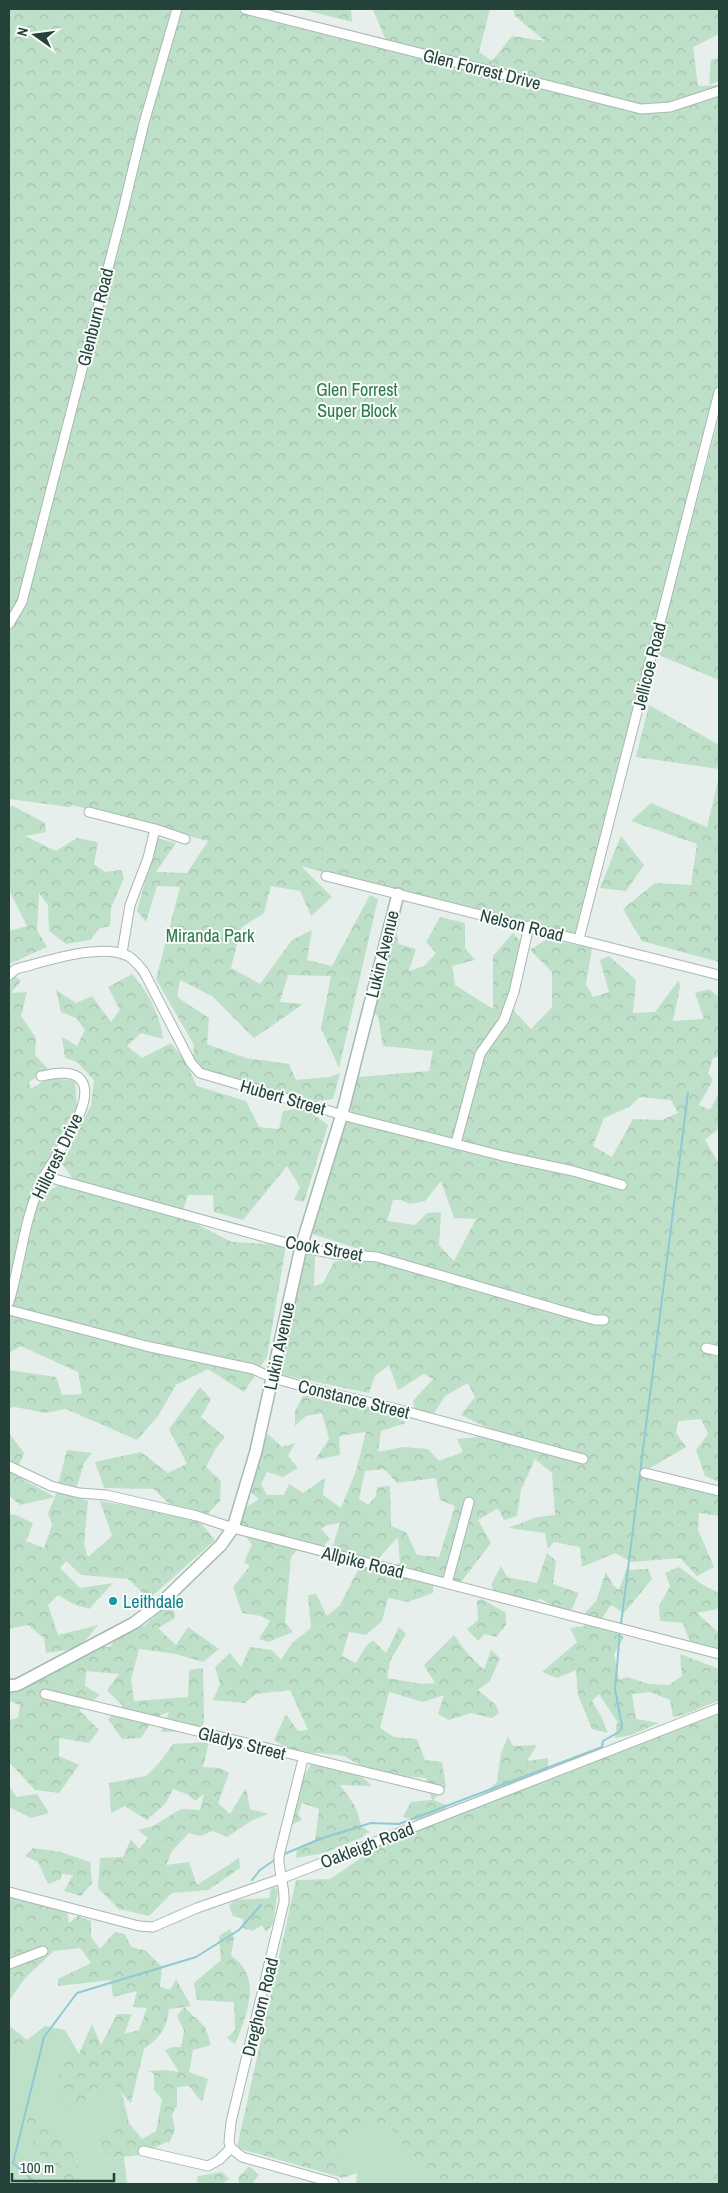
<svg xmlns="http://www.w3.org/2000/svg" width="728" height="2193" viewBox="0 0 728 2193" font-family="'Archivo Narrow',sans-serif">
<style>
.grass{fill:#bfe0c8}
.forest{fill:url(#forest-crowns);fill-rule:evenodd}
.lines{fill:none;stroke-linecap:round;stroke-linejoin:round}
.stream{stroke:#8ec9d4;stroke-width:2}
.street-casing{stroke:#a8b8b2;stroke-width:11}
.secondary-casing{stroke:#a4bbb3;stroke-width:14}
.street{stroke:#fff;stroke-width:9}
.secondary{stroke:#fff;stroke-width:11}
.culture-dot{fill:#0f9aa8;stroke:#f7fbf9;stroke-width:2}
.labels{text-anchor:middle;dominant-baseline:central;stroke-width:4;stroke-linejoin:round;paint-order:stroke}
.street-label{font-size:18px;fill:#24423a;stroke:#f7fbf9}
.park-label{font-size:18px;fill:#2d7a4b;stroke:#f7fbf9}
.culture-label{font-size:18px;fill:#0d838f;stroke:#f7fbf9;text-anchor:start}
</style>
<defs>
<pattern id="forest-crowns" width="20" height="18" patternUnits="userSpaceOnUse" patternTransform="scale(1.25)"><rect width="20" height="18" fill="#bfe0c8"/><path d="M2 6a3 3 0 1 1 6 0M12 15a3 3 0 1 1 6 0" fill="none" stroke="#a4c1ad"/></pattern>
</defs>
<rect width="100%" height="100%" fill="#e6efeb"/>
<!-- grass -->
<g class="grass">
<path d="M45,2026L65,2030L79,2054L84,2108L93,2092L109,2080C113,2084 119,2089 122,2095C132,2110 107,2129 97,2139L103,2159L124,2157L127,2184H85L71,2145L36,2149L52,2170V2184H9V2069L27,2040Z"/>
<polygon points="370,2119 397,2132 408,2162 428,2171 428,2184 356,2184 357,2173 340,2158 340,2141"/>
</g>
<!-- forest -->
<g class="forest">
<polygon points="9,9 232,9 389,47 373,10 374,9 490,9 479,52 492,61 512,36 545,41 515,16 513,9 719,9 719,34 693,47 698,86 719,85 719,391 579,939 301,866 332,897 311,916 300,891 271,886 264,913 241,928 231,968 260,984 292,940 312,930 307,960 332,966 370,895 378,899 339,1068 321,1028 331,976 288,975 280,1002 303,1004 254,1038 212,996 180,980 177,997 209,1018 207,1044 246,1058 289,1064 296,1080 329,1077 340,1073 333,1099 317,1101 209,1074 192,1062 194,1045 156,979 180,887 157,886 146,922 137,911 157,838 176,843 156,872 187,873 208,841 72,805 70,807 9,799"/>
<polygon points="301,9 351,9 352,22"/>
<polygon points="719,58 719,81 709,85 711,60"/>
<polygon points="719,417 719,680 656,654"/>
<polygon points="649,705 719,745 719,769 636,757"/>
<polygon points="719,776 719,962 642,941 623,909 655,883 691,885 697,844 631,821 651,803 707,827"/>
<polygon points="9,806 13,806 45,823 46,832 25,836 56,851 77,838 98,842 94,864 105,872 121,870 124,878 111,908 110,926 100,928 90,940 66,944 49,931 48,905 39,893 37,930 47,947 9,964 9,931 27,926 9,890"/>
<polygon points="621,836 644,865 626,891 600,888"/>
<path d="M402,908L397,933L398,944L416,949L409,971L424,966L436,953L426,942L440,917L465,923V948L475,960L452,966L455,985L493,1009V956L513,933L520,941L510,989L515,1012L531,1029L552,1007V972L530,950L547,939L592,948L586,984L593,997L609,992L600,960L609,956L636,980L633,1013L655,1012L679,980L680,987L673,1021L704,1019L695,993L709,989L719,997V1056L713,1058L708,1073L713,1080L699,1105L710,1110L719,1093V1128L705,1140L719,1164V1482L705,1476L696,1450L708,1434L701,1419L678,1421L676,1433L686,1447L640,1474L688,1486L719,1492V1516L699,1513L698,1530L714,1567L697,1576L680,1558L632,1562L615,1553L582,1567L580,1547L554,1542L548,1549L545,1533L508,1528L537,1517L555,1515L552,1473L535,1459L521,1490L517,1516L504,1520L498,1508L478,1520L491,1543L461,1582L433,1576V1593L408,1602L388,1598L382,1621L366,1635L349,1632L342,1656L356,1663L366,1646L373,1640L386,1653L399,1627L406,1634L390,1661L387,1678L423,1684L435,1683L424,1665L454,1635L467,1653L484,1670L491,1650L500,1658L490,1681L478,1690L496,1705L499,1713L492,1718L471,1713L449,1720L438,1714L444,1695L423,1702L389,1692L380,1728L394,1737L417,1739L425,1760L442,1762L446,1787L433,1800L446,1805V1810L416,1820L403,1817L411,1802L432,1800L426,1778L400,1776L384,1779L344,1756L319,1753L297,1755L274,1740L286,1714L298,1731L308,1730L290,1690L256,1694L245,1703L213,1700L220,1684L215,1667L230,1653L241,1667L250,1647L272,1650L281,1660L292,1643L311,1628L308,1595L316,1594L327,1616L340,1605L360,1566L330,1555L340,1523L327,1525L321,1529L330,1539L316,1554L302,1545L291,1557L285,1622L293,1632L268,1642L259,1639L270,1621L261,1616L242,1613L233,1587L250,1566L244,1562L252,1545L239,1527L245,1508L259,1499L249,1491L262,1439L268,1434L282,1447L295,1443L288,1456L298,1468L283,1477L267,1472L261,1484L267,1495H284L289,1484L303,1493L325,1478L323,1495L341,1508L356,1471L366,1432L339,1436L340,1455L315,1460L329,1439L322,1413L306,1416L295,1426V1411L303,1396H340L381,1406L406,1423L381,1431L378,1452L403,1447L428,1449L439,1461L463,1452L457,1439L477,1437L490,1429L461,1415L475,1397L468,1383L445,1396L431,1418L416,1420L413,1401L433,1379L424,1374L398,1390L389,1365L375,1376L369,1393L282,1375L277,1363L309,1246L315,1256L314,1286L323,1283L334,1262L374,1254L307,1232L339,1121L355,1120L345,1099L365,1035L359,1077L429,1071L433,1051L383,1046L378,1016L367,1010L390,929ZM640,1097L671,1100L678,1113L662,1120L633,1119L612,1157L593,1146L604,1118L629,1107ZM441,1181L454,1218L476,1219L454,1261L439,1245L441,1212L427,1213L415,1225L387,1221L393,1200H401L410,1204L425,1201ZM384,1469L397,1483L436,1478L440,1500L455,1506L439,1557L417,1555L406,1532L391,1526L390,1486L377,1487L376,1496L368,1505L359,1499L365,1471ZM398,1537L400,1563L377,1572L379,1558Z"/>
<path d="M11,973L21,981L11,993L27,992L21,1016L36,1038L35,1055L48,1069L29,1082L31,1089L50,1077L75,1081L77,1110L55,1154L36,1183L41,1195L61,1184L81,1190L62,1164L91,1105L94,1080L77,1062L65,1058L62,1037L77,1046L85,1030L76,1018L61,1012L56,990L76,1003L92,996L111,1022L120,1010L108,987L132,974C148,992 160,1014 163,1039L141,1033L127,1046L142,1058L171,1043L184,1059L197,1086L246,1101L259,1127L279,1129L283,1111L304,1108L328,1125L304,1202L294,1200L300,1187L287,1166L243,1220L214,1212L213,1195H188L181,1216L232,1242L286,1245L267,1357L244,1392L208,1369L176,1385L158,1416L137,1440L66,1409L45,1413L15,1407L9,1408V1370L56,1377L62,1395L82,1394L78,1372L21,1346L9,1353V976Z"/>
<polygon points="200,1387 211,1399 201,1417 225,1437 216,1448 206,1467 221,1481 220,1501 200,1522 215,1540 149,1599 128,1579 81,1575 66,1561 60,1568 80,1588 113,1583 89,1609 73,1604 58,1595 48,1605 58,1635 98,1625 79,1648 46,1653 44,1638 28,1625 9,1629 9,1514 16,1515 33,1523 26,1541 44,1548 52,1525 48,1513 55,1497 20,1505 9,1496 9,1433 24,1453 15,1475 55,1497 67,1450 92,1453 84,1463 74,1496 88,1501 84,1545 88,1557 112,1536 100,1501 141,1508 171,1506 154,1489 104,1488 95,1462 141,1452 168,1473 187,1464 169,1429"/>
<polygon points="547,1553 556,1561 553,1584 579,1593 572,1609 562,1612 541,1599 528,1603 499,1601 491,1585 501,1566 507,1577 537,1583"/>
<polygon points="679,1567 703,1585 719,1593 719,1605 717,1609 697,1613 719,1633 719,1649 690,1642 683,1623 660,1621 659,1606 670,1586 665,1573"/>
<path d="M648,1569L652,1579L624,1613L611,1605L598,1624L624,1637L614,1654L619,1680L627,1677L649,1684L669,1685L682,1676L680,1654L719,1669V1697L718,1701C701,1707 690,1714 673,1717L670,1700L650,1692L632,1694L636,1719L659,1723L631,1735L615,1738L617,1721L599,1694L592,1701L601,1716L608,1733L592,1729L578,1695L576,1670L557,1678L542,1672L577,1642L570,1628L585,1626V1613L596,1601L606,1572L613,1585L619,1590L626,1570Z"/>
<polygon points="482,1599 506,1613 506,1625 496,1637 485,1634 478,1641 467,1629 478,1620 477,1601"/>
<polygon points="173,1601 175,1618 158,1628 176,1645 188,1627 219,1649 203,1662 176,1654 139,1649 131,1680 134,1701 188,1697 189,1670 203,1668 204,1723 199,1731 161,1732 169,1712 154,1718 141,1738 122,1739 108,1719 123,1706 107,1690 119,1674 86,1671 85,1686 100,1695 79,1710 99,1730 89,1743 59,1738 59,1756 79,1765 59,1793 35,1790 9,1762 9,1720 18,1718 20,1705 9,1701 9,1677 30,1683 99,1646 110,1647 119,1634 145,1625"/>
<polygon points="719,1713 719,2184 428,2184 428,2171 408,2162 397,2132 370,2120 340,2141 340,2158 357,2173 343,2178 237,2148 296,1880 330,1879 386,1841"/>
<polygon points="508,1737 513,1746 537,1745 527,1761 548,1758 548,1776 480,1797 497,1782 501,1753"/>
<polygon points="209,1742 203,1767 220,1768 229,1773 218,1803 230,1814 246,1788 250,1809 268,1814 251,1821 227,1837 213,1831 200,1836 189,1833 172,1851 166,1865 189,1862 197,1885 239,1858 240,1868 208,1890 172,1893 149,1916 119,1909 98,1888 100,1858 123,1857 131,1839 139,1849 148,1838 138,1830 153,1826 181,1809 200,1810 204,1794 195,1801 189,1795 173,1789 166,1803 147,1820 125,1806 111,1813 109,1783 146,1776 160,1762 173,1744"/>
<polygon points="344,1761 372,1786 340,1785 355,1806 362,1827 370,1832 365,1834 363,1837 324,1853 296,1858 297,1849 315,1840 319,1809 302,1803 298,1814 302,1820 289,1826 295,1792 311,1764 338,1770"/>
<polygon points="9,1785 16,1797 37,1794 49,1813 31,1818 9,1807"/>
<polygon points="33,1848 61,1852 90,1862 92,1883 81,1896 64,1891 73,1875 62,1874 61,1879 48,1884 38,1862 25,1856"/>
<polygon points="272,1885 278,1890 273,1924 266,1932 262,1925 253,1931 243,1928 243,1919 233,1916 229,1906 234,1900 269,1898"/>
<path d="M9,1893L67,1911L69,1923L78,1916L91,1921V1937L100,1949L115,1932L125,1934L131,1947L146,1951L162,1967L160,1987L170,1990L176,1979L191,2006L184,2007L205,2027L211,2045L193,2050L189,2072L208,2079L202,2102L189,2086L177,2087V2106L172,2115L175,2130L169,2143L166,2142L140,2155L103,2159L97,2139L117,2119L125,2105L129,2123L142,2139L156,2131L162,2099L154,2090V2074L148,2071L165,2070L179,2072L165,2050L173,2047H181L184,2031L177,2016L184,2007L169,2009C166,2030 161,2036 144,2049L131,2103L109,2080L93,2092L84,2108L66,2106L52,2088L66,2060L79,2054L92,2024L101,2045L117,2014H132L124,2034L139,2030L147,2008L133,2007L137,1991L113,1997L111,1980L58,1986V1979L91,1963L80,1948L54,1951L25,1978L9,2001Z"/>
<path d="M230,1929L234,1938L231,1956C263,1975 247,2017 235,2044L227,2038L235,2030L234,2002L197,2000L194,1983L221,1960L219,1936Z"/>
<polygon points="11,2027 27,2040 9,2069 9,2028"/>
<polygon points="24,2107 71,2145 85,2184 52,2184 52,2170 36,2149 23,2115"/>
<polygon points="249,2166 259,2175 252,2184 239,2184 238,2178"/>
<polygon points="222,2172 229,2179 222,2184 206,2184 197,2182 198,2176"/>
</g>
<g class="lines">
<!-- stream -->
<g class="stream">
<polyline points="621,1624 688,1093"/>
<polyline points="282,1855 320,1839 371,1823 399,1824 602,1747 603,1741 619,1732 622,1726 615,1689 620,1632"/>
<polyline points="252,1880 260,1870 276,1859"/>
<polyline points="37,2184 13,2163 44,2037 77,1993 196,1957 239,1930 261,1905"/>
</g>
<!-- street casing -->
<g class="street-casing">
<g id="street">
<polyline points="245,9 641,109 670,107 719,91"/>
<polyline points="9,624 22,602 122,214 144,123 177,9"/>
<polyline points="89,812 155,829 185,839"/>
<polyline points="326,876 719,975"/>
<polyline points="579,939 719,392"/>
<polyline points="122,953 130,905 148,858 155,829"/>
<path d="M9,975L16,969C44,962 101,942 128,956C135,960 139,966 144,972L191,1063L200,1073L353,1118L503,1156L573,1171L622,1185"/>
<polyline points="456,1143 480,1054 504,1020 514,992 529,926"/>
<polyline points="44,1176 301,1247 335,1254 377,1257 570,1313 595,1320 604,1320"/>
<path d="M9,1302C21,1262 24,1215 44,1177C53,1158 98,1101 81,1080C73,1069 53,1074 41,1076"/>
<polyline points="9,1310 146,1346 253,1369 273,1378 305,1387 397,1409 583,1459"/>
<polyline points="706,1348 719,1351"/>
<polyline points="9,1466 51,1486 79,1493 106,1495 197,1516 233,1528 719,1654"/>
<polyline points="645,1473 719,1491"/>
<polyline points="447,1583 469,1502"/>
<polyline points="45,1694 439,1790"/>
<path d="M303,1759L279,1856C278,1871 285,1885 284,1902L231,2122L229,2142L231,2148L242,2157L334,2183"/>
<polyline points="9,1892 139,1926 153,1927 197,1908 283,1878 719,1708"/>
<polyline points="9,1964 43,1951"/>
<polyline points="143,2151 208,2166 219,2160 231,2148"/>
</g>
</g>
<!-- secondary casing -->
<g class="secondary-casing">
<polyline id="secondary" points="9,1686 17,1685 134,1623 162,1602 221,1545 233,1528 256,1451 301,1247 342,1114 398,894"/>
</g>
<!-- street -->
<use href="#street" class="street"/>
<!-- secondary -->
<use href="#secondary" class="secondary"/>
</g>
<!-- markers -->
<circle class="culture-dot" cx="113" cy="1601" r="5"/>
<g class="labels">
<!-- street labels -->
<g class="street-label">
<text transform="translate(482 69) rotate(14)">Glen Forrest Drive</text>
<text transform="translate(95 317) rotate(-76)">Glenburn Road</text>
<text transform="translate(649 666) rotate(-76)">Jellicoe Road</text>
<text transform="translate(522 925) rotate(14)">Nelson Road</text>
<text transform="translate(382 954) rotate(-76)">Lukin Avenue</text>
<text transform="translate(283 1097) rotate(16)">Hubert Street</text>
<text transform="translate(57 1156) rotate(-64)">Hillcrest Drive</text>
<text transform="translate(324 1248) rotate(10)">Cook Street</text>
<text transform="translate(279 1346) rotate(-78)">Lukin Avenue</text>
<text transform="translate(354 1399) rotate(14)">Constance Street</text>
<text transform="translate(363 1562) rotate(14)">Allpike Road</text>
<text transform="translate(242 1743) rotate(14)">Gladys Street</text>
<text transform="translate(367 1845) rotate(-21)">Oakleigh Road</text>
<text transform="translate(260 2007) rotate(-76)">Dreghorn Road</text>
</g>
<!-- park labels -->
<g class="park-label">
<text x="357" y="389">Glen Forrest<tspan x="357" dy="21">Super Block</tspan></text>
<text x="210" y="935">Miranda Park</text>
</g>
<!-- culture labels -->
<g class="culture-label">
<text x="123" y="1601">Leithdale</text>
</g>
</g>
<!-- border -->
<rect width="728" height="2193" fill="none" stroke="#24423a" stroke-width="20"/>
<!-- north arrow -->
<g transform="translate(35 35) rotate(284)" stroke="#f7fbf9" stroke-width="4" paint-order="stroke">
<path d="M0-4L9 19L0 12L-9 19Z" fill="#24423a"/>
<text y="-8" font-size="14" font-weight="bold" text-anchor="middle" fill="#24423a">N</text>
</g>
<!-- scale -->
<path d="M12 2173v8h102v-8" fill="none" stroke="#24423a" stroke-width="2.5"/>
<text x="20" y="2173" font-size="15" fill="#24423a" stroke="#f7fbf9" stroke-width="4" paint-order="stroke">100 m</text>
</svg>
